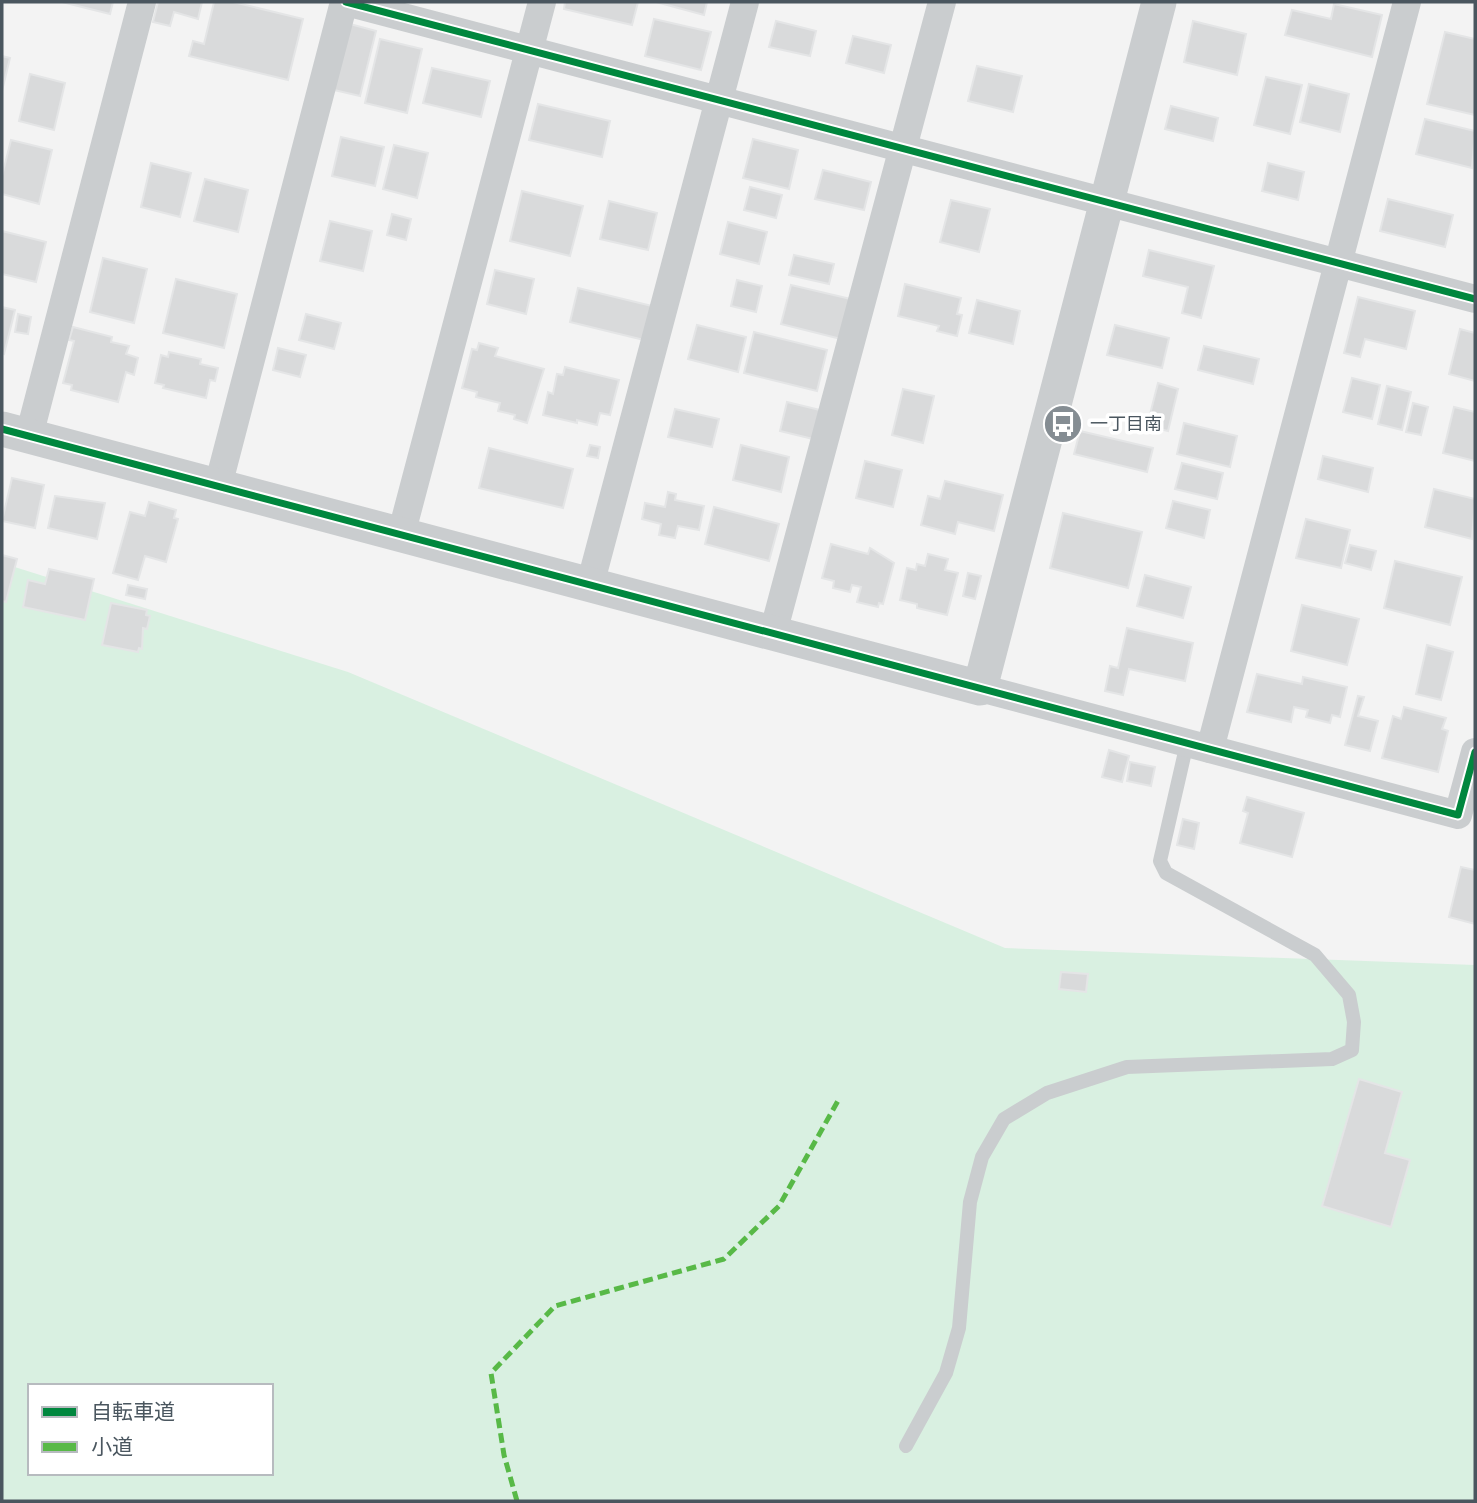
<svg xmlns="http://www.w3.org/2000/svg" width="1477" height="1503" viewBox="0 0 1477 1503" font-family="'Source Sans 3','Noto Sans JP',sans-serif">
<style>
.green{fill:#d9f0e1;fill-rule:evenodd}
.building{fill:#d9dadb;stroke:#e4e5e6;stroke-width:2}
.lines{fill:none;stroke-linecap:round;stroke-linejoin:round}
.service{stroke:#cacdcf;stroke-width:14}
.minor{stroke:#cacdcf;stroke-width:28}
.tertiary{stroke:#cacdcf;stroke-width:35}
.quiet{stroke:#58b947;stroke-width:5;stroke-dasharray:10 5;stroke-linecap:butt}
.cycleway-casing{stroke:#fff;stroke-width:11}
.cycleway{stroke:#00873e;stroke-width:7}
.labels{text-anchor:middle;dominant-baseline:central;stroke-width:7;stroke-linejoin:round;paint-order:stroke}
.poi-label{font-size:18px;fill:#4a565f;stroke:#fff;text-anchor:start}
</style>
<rect width="100%" height="100%" fill="#f3f3f3"/>
<!-- green -->
<path class="green" d="M2,563L348,672L1005,948L1475,965V1501H2ZM30,1386H271V1473H30Z"/>
<!-- building -->
<g class="building">
<polygon points="62,2 113,2 110,14"/>
<polygon points="158,2 202,2 198,19 174,12 170,26 153,22"/>
<polygon points="214,2 233,2 303,19 288,80 189,56 193,41 204,44"/>
<polygon points="565,2 638,2 632,25 564,9"/>
<polygon points="656,2 707,2 704,15"/>
<polygon points="1334,4 1382,15 1372,57 1285,35 1292,10 1331,19"/>
<polygon points="654,19 711,32 701,70 645,56"/>
<polygon points="776,21 816,31 810,56 769,47"/>
<polygon points="1193,21 1246,34 1237,75 1184,62"/>
<polygon points="350,24 376,31 360,96 334,90"/>
<polygon points="1445,32 1475,39 1475,115 1427,104"/>
<polygon points="853,36 891,45 884,73 846,63"/>
<polygon points="380,39 422,49 407,113 365,103"/>
<polygon points="2,56 10,58 2,91"/>
<polygon points="977,66 1022,76 1013,112 968,101"/>
<polygon points="432,68 490,81 481,117 423,103"/>
<polygon points="30,74 65,83 54,130 19,121"/>
<polygon points="1266,77 1302,85 1290,134 1254,125"/>
<polygon points="1309,84 1349,94 1340,132 1300,122"/>
<polygon points="538,104 610,121 602,157 529,140"/>
<polygon points="1171,106 1218,118 1213,141 1165,129"/>
<polygon points="1425,119 1475,131 1472,168 1416,154"/>
<polygon points="341,137 384,147 375,186 332,176"/>
<polygon points="753,139 798,150 789,189 743,178"/>
<polygon points="11,140 52,150 39,204 2,194 2,176"/>
<polygon points="394,145 428,153 417,198 383,189"/>
<polygon points="151,163 191,173 180,217 141,207"/>
<polygon points="1268,163 1304,172 1298,200 1262,191"/>
<polygon points="823,170 871,182 864,210 815,199"/>
<polygon points="205,179 248,190 238,232 194,221"/>
<polygon points="750,187 782,195 776,218 744,210"/>
<polygon points="522,191 583,206 570,256 510,241"/>
<polygon points="1388,199 1453,215 1445,247 1380,231"/>
<polygon points="951,200 990,209 979,252 940,242"/>
<polygon points="609,201 657,213 648,250 600,239"/>
<polygon points="392,214 411,219 406,240 387,235"/>
<polygon points="330,221 372,231 363,271 320,261"/>
<polygon points="728,222 767,232 759,264 720,254"/>
<polygon points="2,231 46,242 36,282 2,274"/>
<polygon points="1149,250 1214,266 1201,318 1182,313 1188,287 1143,276"/>
<polygon points="794,255 834,264 829,284 789,275"/>
<polygon points="103,258 147,269 134,323 90,312"/>
<polygon points="495,270 534,279 526,314 487,304"/>
<polygon points="176,279 237,294 224,348 163,333"/>
<polygon points="737,280 762,286 756,312 731,306"/>
<polygon points="905,284 961,298 957,314 962,315 957,336 937,331 939,326 898,316"/>
<polygon points="791,285 855,300 845,340 781,324"/>
<polygon points="578,288 652,306 644,340 570,322"/>
<polygon points="1358,297 1415,311 1406,349 1365,339 1360,357 1344,353"/>
<polygon points="977,300 1020,311 1013,344 969,333"/>
<polygon points="2,307 15,310 4,354 2,353"/>
<polygon points="18,314 31,317 28,334 15,332"/>
<polygon points="306,314 341,323 334,349 299,340"/>
<polygon points="697,325 746,337 738,372 688,359"/>
<polygon points="1115,325 1169,338 1162,368 1107,355"/>
<polygon points="73,327 112,337 111,342 129,346 126,354 138,358 134,375 126,372 118,402 71,390 72,385 63,383 74,341 69,340"/>
<polygon points="1460,329 1475,333 1475,381 1449,374"/>
<polygon points="754,332 827,350 817,391 744,373"/>
<polygon points="479,343 498,348 495,356 544,369 527,423 514,419 515,415 498,411 500,403 476,397 477,392 462,388 472,349 477,350"/>
<polygon points="1204,346 1259,359 1253,384 1198,370"/>
<polygon points="278,348 306,355 300,377 273,370"/>
<polygon points="169,352 201,359 200,364 218,368 215,381 210,380 206,398 163,388 164,385 155,383 161,355 168,357"/>
<polygon points="565,367 619,380 610,415 600,413 597,425 577,420 577,423 543,415 548,392 553,394 557,374 563,375"/>
<polygon points="1352,378 1380,385 1372,419 1343,412"/>
<polygon points="1158,383 1178,389 1168,431 1147,426"/>
<polygon points="1387,386 1411,392 1402,430 1378,424"/>
<polygon points="903,389 934,396 923,443 892,435"/>
<polygon points="787,402 820,410 813,439 780,431"/>
<polygon points="1413,403 1428,407 1421,435 1406,432"/>
<polygon points="1454,407 1475,412 1475,461 1443,453"/>
<polygon points="675,409 719,419 712,447 668,437"/>
<polygon points="1184,423 1237,436 1230,467 1177,454"/>
<polygon points="1080,431 1153,448 1147,472 1074,454"/>
<polygon points="590,445 600,447 598,458 587,456"/>
<polygon points="741,445 789,457 781,492 733,480"/>
<polygon points="489,448 573,469 563,508 479,488"/>
<polygon points="1323,456 1373,468 1368,492 1318,479"/>
<polygon points="865,461 902,470 893,507 856,498"/>
<polygon points="1182,463 1223,473 1217,499 1175,489"/>
<polygon points="12,478 44,485 35,528 2,521"/>
<polygon points="945,481 1003,495 994,531 958,522 955,534 921,525 928,496 940,499"/>
<polygon points="1434,489 1475,499 1472,539 1425,527"/>
<polygon points="668,492 676,494 675,500 704,506 699,530 678,526 675,538 659,535 661,524 642,519 645,503 665,507"/>
<polygon points="55,496 105,503 97,539 48,528"/>
<polygon points="1173,501 1210,510 1204,538 1166,528"/>
<polygon points="149,502 176,510 174,518 178,519 166,562 145,556 138,580 113,573 130,512 145,516"/>
<polygon points="714,507 779,524 769,561 705,544"/>
<polygon points="1063,513 1142,532 1128,588 1050,568"/>
<polygon points="1306,519 1350,530 1341,568 1296,558"/>
<polygon points="831,544 868,554 870,548 894,563 883,604 879,603 878,607 857,602 861,587 852,585 850,592 833,588 834,581 822,578"/>
<polygon points="1350,545 1376,551 1371,570 1345,563"/>
<polygon points="928,554 948,559 945,570 958,573 947,615 917,608 917,604 900,600 907,568 916,570 917,564 925,566"/>
<polygon points="2,555 17,559 6,602 2,601"/>
<polygon points="1395,561 1462,577 1450,625 1384,608"/>
<polygon points="49,569 94,579 85,620 23,607 28,580 45,584"/>
<polygon points="968,573 981,576 975,599 963,596"/>
<polygon points="1145,575 1191,587 1183,618 1137,606"/>
<polygon points="128,585 147,589 145,599 126,595"/>
<polygon points="111,603 147,610 146,615 150,616 147,629 143,628 142,649 139,648 138,652 102,645"/>
<polygon points="1302,605 1359,619 1347,665 1291,651"/>
<polygon points="1127,628 1193,643 1185,681 1129,669 1123,695 1105,691 1110,666 1118,668"/>
<polygon points="1427,645 1453,652 1441,700 1416,694"/>
<polygon points="1257,674 1302,684 1303,677 1347,687 1340,717 1332,715 1330,723 1306,717 1308,710 1294,707 1291,722 1247,712"/>
<polygon points="1358,696 1364,697 1358,716 1378,721 1370,751 1345,745"/>
<polygon points="1404,707 1446,718 1442,729 1448,731 1438,772 1382,758 1393,716 1401,719"/>
<polygon points="1109,750 1129,756 1122,782 1102,777"/>
<polygon points="1130,762 1155,767 1151,786 1127,781"/>
<polygon points="1247,797 1304,813 1292,857 1240,843 1248,813 1243,811"/>
<polygon points="1183,819 1199,823 1194,849 1177,845"/>
<polygon points="1461,867 1475,870 1475,924 1449,917"/>
<polygon points="1061,972 1088,974 1086,992 1059,989"/>
<polygon points="1359,1079 1402,1092 1385,1153 1410,1160 1391,1227 1322,1206"/>
</g>
<g class="lines">
<!-- service -->
<polyline class="service" points="906,1446 946,1373 959,1328 970,1202 982,1157 1004,1119 1047,1093 1127,1067 1332,1059 1352,1050 1354,1022 1349,995 1315,955 1166,873 1160,861 1187,743"/>
<!-- minor -->
<g class="minor">
<polyline points="346,2 1475,299"/>
<polyline points="29,436 142,2"/>
<polyline points="218,486 344,2"/>
<polyline points="401,535 542,2"/>
<polyline points="590,585 745,2"/>
<polyline points="773,633 942,2"/>
<polyline points="980,688 1458,815 1475,752"/>
<polyline points="1210,749 1407,2"/>
</g>
<!-- tertiary -->
<polyline class="tertiary" points="2,429 980,688 1159,2"/>
<!-- quiet -->
<polyline class="quiet" points="517,1501 504,1455 491,1373 555,1306 724,1259 779,1206 839,1099"/>
<!-- cycleway casing -->
<g class="cycleway-casing">
<g id="cycleway">
<polyline points="346,2 1475,299"/>
<polyline points="2,429 1458,815 1475,752"/>
</g>
</g>
<!-- cycleway -->
<use href="#cycleway" class="cycleway"/>
</g>
<!-- icons -->
<defs>
<g id="bus-disc" transform="scale(2.0125)"><circle r="9.5" fill="#858d93" stroke="#fff"/><path d="M-5-6H5V4H4V6H2V4H-2V6H-4V4H-5ZM-3.5-4V0h7V-4ZM-3.5 1.2v1.5H-2V1.2ZM2 1.2v1.5H3.5V1.2Z" fill="#fff"/></g>
</defs>
<g fill-rule="evenodd">
<use href="#bus-disc" x="1063" y="424"/>
</g>
<g class="labels">
<!-- poi labels -->
<g class="poi-label">
<text x="1090" y="424">一丁目南</text>
</g>
</g>
<!-- border -->
<rect width="1477" height="1503" fill="none" stroke="#4a565f" stroke-width="7"/>
<!-- legend -->
<rect x="28" y="1384" width="245" height="91" fill="#ffffff" stroke="#b7bbbf" stroke-width="2"/>
<rect x="42" y="1407" width="35" height="10" fill="#00873e" stroke="#b7bbbf" stroke-width="2"/>
<text x="91" y="1419" font-size="21" fill="#4a565f">自転車道</text>
<rect x="42" y="1442" width="35" height="10" fill="#58b947" stroke="#b7bbbf" stroke-width="2"/>
<text x="91" y="1454" font-size="21" fill="#4a565f">小道</text>
</svg>
